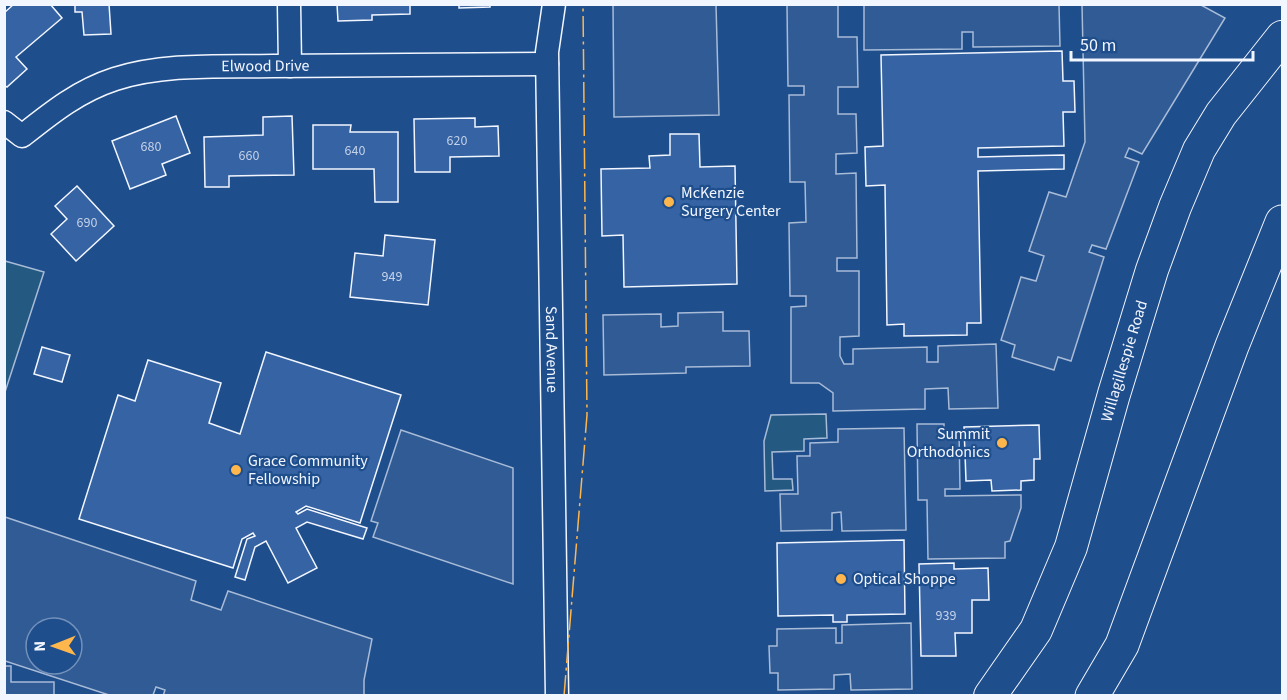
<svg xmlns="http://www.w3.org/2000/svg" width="1287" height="700" viewBox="0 0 1287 700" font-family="'Source Sans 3',sans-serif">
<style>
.green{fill:#245a82;stroke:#a8bbd7;stroke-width:1.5}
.parking{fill:#305b95;stroke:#a8bbd7;stroke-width:1.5;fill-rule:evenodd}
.building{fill:#3563a3;stroke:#f2f6ff;stroke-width:1.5}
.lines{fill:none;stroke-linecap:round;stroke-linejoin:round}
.street-casing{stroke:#f2f6ff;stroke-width:25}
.secondary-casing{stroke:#f2f6ff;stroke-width:34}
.highway-casing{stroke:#f2f6ff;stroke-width:35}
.street{stroke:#1f4e8c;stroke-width:22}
.secondary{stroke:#1f4e8c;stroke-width:32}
.highway{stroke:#1f4e8c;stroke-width:33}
.power{stroke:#ffb74d;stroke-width:1.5;stroke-dasharray:21 4.5 3 4.5;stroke-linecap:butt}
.poi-dot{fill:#ffb74d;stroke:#1f4e8c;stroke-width:2}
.labels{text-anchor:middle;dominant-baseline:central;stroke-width:4.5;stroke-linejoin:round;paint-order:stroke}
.number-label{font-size:14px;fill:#c3d1e8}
.street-label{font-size:16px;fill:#f2f6ff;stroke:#1f4e8c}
.poi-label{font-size:16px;fill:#f2f6ff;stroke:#1f4e8c;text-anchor:start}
</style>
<rect width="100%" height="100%" fill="#1f4e8c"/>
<!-- green -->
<g class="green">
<polygon points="5,261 44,272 5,392 4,261"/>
<polygon points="826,414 827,438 804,439 804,451 772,452 773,479 792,479 793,490 765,491 764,441 771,415"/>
</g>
<!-- parking -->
<g class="parking">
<polygon points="613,5 716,5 719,115 614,117"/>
<polygon points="787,5 838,5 838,37 857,37 858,87 838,87 838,114 856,114 857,153 836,154 836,174 856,173 857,258 837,258 837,271 859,271 859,336 840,337 840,356 844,364 853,364 853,349 927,347 927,362 938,362 938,346 996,344 998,408 949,409 948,388 925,389 925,409 833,411 833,393 819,383 791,383 791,307 806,306 806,296 790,296 789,223 806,222 805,182 790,182 789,95 804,95 804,86 788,86"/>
<polygon points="864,5 1059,5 1060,46 973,47 973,32 962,32 962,49 864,50"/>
<polygon points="1082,5 1201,5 1225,18 1142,154 1129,148 1125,157 1139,162 1106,249 1092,245 1089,252 1104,257 1071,361 1058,357 1054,370 1012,357 1015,345 1001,340 1021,277 1036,281 1044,256 1029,251 1049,192 1066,197 1085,142"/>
<polygon points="723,312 723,331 749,331 750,366 686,367 686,373 604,375 603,315 661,314 661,327 678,326 678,313"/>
<polygon points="917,424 944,424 944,431 959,431 960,489 945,489 945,496 1021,495 1021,508 1010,541 1005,542 1005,558 928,559 927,500 918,500"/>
<polygon points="904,428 906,530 842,531 841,512 832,513 832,530 781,531 780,494 798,494 797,456 810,456 810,443 838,442 838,429"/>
<polygon points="401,430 513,468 513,584 373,537 378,523 371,521"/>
<path d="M5,517L196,581L191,600L221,610L228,591L372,639L364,680V695L163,696L165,690L156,687L153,695H109L5,661ZM36,628H72V664H36Z"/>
<polygon points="911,623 912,689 851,690 850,674 834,675 834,689 778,690 778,673 770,673 769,646 777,646 777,629 836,628 836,643 842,643 842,625"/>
<polygon points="5,666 11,666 11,682 54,682 54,695 5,695"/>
</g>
<!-- building -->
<g class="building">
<polygon points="14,4 50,4 62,18 16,57 27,69 7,87 4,85 4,13"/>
<polygon points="75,4 109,4 111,34 84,35 82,12 75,12"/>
<polygon points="337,4 410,4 410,14 372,15 372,20 338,21"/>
<polygon points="459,4 490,4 490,7 459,8"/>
<polygon points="1062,51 1063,81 1074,81 1075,112 1063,112 1064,146 978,148 978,157 1064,155 1064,169 978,171 981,323 967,323 967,335 904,336 904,324 887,325 885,185 866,186 865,147 883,146 881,55"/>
<polygon points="176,116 190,153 162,164 166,175 130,189 112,141"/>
<polygon points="292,116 294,175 229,176 229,187 205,187 204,137 263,135 263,117"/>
<polygon points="475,118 475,127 498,126 499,156 450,157 450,172 415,172 414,119"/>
<polygon points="313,125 351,125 350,132 398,132 398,202 375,202 374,169 313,169"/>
<polygon points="670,134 699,134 700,167 735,166 737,284 624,287 623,235 602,236 601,169 650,168 649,156 670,155"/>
<polygon points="77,186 114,226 76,261 51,234 67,219 55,206"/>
<polygon points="385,235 435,240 428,305 350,297 355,253 383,256"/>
<polygon points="42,347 70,355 62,382 34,374"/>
<polygon points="266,352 401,395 360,523 306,506 296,512 298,514 307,509 367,528 363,539 307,522 296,528 317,568 288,583 266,541 255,547 245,580 235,577 247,539 255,536 253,533 242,539 233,568 79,519 118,395 135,401 148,360 221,383 209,423 240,434"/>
<polygon points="1039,425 1040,459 1034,459 1034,480 1021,481 1021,490 992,491 991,480 966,481 964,427"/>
<polygon points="904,540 905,614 847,615 847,622 833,622 833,615 778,616 777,543"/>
<polygon points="954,563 954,569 988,568 989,600 972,600 972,633 955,633 956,656 921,656 919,564"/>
</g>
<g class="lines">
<!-- street casing -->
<g class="street-casing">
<g id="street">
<polyline points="289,4 290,66"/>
<path id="s1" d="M554,4L547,52L557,696"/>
<path id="s2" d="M4,122L22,136C51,113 78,91 115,79C165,63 222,67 273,66C365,65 456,65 547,64"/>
</g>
</g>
<!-- secondary casing -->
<g class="secondary-casing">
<g id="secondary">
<path id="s3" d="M990,696L1036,630L1071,547L1114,394L1152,270L1175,207L1199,150L1221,114L1282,37"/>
</g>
</g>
<!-- highway casing -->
<g class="highway-casing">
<polyline id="highway" points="1092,696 1122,645 1232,346 1282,222"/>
</g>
<!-- street -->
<use href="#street" class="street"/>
<!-- secondary -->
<use href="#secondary" class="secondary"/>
<!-- highway -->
<use href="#highway" class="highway"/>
<!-- power -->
<polyline class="power" points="564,696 587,415 583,4"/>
</g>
<!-- markers -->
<g class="poi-dot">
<circle cx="669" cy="202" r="6"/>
<circle cx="1002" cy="443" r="6"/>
<circle cx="236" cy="470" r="6"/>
<circle cx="841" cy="579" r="6"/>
</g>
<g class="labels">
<!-- number labels -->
<g class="number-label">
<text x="457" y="141">620</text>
<text x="151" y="147">680</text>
<text x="355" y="151">640</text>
<text x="249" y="156">660</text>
<text x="87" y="223">690</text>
<text x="392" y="277">949</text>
<text x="946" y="616">939</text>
</g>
<!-- street labels -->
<g class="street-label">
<text stroke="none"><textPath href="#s2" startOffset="284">Elwood Drive</textPath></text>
<text stroke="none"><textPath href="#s1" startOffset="346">Sand Avenue</textPath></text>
<text stroke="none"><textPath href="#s3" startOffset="364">Willagillespie Road</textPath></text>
</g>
<!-- poi labels -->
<g class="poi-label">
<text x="681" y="193">McKenzie<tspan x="681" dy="18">Surgery Center</tspan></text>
<text x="990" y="434" text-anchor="end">Summit<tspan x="990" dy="18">Orthodonics</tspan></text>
<text x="248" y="461">Grace Community<tspan x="248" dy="18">Fellowship</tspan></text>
<text x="853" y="579">Optical Shoppe</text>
</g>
</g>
<!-- border -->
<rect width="1287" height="700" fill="none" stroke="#f2f6ff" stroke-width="12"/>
<!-- north arrow -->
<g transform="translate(54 646) rotate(269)"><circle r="28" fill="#1f4e8c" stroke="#7391ba" stroke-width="1.5"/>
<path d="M0-4.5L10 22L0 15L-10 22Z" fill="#ffb74d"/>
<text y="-9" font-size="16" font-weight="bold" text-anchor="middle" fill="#f2f6ff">N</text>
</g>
<!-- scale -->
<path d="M1071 51v9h182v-9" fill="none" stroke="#f2f6ff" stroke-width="3"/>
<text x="1080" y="51" font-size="18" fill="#f2f6ff" stroke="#1f4e8c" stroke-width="4.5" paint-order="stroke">50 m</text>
</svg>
